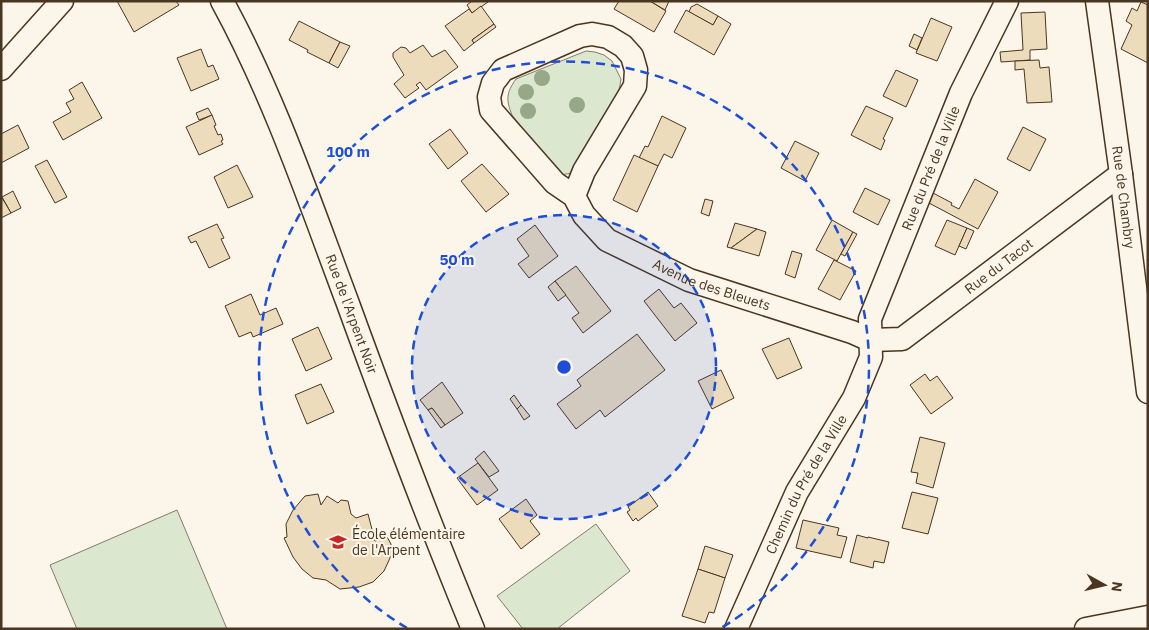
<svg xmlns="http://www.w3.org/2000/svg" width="1149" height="630" viewBox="0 0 1149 630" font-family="'IBM Plex Sans',sans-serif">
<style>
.green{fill:#dce7d0;stroke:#887966}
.building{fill:#ecdcbc;stroke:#4a3520}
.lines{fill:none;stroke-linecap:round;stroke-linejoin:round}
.minor-casing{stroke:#4a3520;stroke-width:25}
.minor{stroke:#fbf6e9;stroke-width:22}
.tree{fill:#96a887}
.ring{fill:none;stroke:#1d4ed8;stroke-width:2.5;stroke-dasharray:9 6}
.labels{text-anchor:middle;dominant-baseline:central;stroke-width:4;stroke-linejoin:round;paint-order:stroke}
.street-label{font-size:14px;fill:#4a3520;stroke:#fbf6e9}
.poi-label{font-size:14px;fill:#4a3520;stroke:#fbf6e9;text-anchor:start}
.centre{fill:#1d4ed8;stroke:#fbf6e9;stroke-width:2.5}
.ring-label{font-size:15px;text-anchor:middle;font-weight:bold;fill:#1d4ed8;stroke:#fbf6e9;stroke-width:4;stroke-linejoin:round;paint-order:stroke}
</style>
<rect width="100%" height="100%" fill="#fbf6e9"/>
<!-- green -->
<g class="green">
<path d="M586,51L595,52L604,55L612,61L621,79L619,91L573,173L559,175L512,115C506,100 506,93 516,79Z"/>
<polygon points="177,510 227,629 77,629 50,565"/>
<polygon points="596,524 630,571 557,629 523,629 497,596"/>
</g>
<!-- building -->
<g class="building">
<polygon points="117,1 176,1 179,5 134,32"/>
<polygon points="472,1 487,1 488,2 472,13 467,5"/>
<polygon points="619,1 650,1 666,11 654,32 614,9"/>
<polygon points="650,1 669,1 665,10"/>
<polygon points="1141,2 1148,5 1148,63 1121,49 1132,25 1126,21 1132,8 1137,11"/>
<polygon points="697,4 718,16 713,25 689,12 691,7"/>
<polygon points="481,6 494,24 472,40 474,43 464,51 445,26 469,9 472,13"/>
<polygon points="686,10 713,25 718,16 731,24 714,55 674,32"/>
<polygon points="1045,12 1047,49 1030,50 1030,60 1001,62 1000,52 1023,50 1021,13"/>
<polygon points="931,18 952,27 937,61 916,53"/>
<polygon points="299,21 340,42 329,63 307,52 308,50 289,40"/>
<polygon points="494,24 496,27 474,43 472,40"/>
<polygon points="914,34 922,38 917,50 909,46"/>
<polygon points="340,42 350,46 338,68 329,63"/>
<polygon points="423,45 432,57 445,50 458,67 426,90 420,82 416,85 419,88 405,98 394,84 404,75 393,57 393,53 401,47 406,48 410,53"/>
<polygon points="201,49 208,67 213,65 219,79 191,91 177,58"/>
<polygon points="1039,60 1040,68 1049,67 1052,102 1027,103 1024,69 1015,70 1015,61"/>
<polygon points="896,70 918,80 906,107 883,96"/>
<polygon points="82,82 102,118 63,140 53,122 71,112 66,103 74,99 69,90"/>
<polygon points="866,106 893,118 883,139 885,140 881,150 851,135"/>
<polygon points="208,108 212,115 199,120 196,113"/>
<polygon points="212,115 216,125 214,126 218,135 221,134 223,140 221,141 223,144 199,155 186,127"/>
<polygon points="662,116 686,128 672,158 664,154 658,166 639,158 645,146 648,147"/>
<polygon points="18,125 29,148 1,163 1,134"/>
<polygon points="1023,127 1046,139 1030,171 1007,159"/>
<polygon points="450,129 468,153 448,169 429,144"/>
<polygon points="795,141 819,153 805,181 781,168"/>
<polygon points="634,155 658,166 637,212 613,200"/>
<polygon points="47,160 67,197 55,203 35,166"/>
<polygon points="482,164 509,194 486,212 461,181"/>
<polygon points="237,165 253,197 228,208 214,177"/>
<polygon points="975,179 998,192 978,229 929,203 933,193 952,203 951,205 959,209"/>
<polygon points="865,188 890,200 878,225 853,212"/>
<polygon points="13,191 21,208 11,213 2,197"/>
<polygon points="1,196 11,213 1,218"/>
<polygon points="705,199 713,201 709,216 701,213"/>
<polygon points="832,220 853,232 837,261 816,250"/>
<polygon points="947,220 967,228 955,255 935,246"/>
<polygon points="735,223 757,229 731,248 727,247"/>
<polygon points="217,224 224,238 221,239 230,258 209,268 196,241 191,243 188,237"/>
<polygon points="535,225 558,256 529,278 518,264 529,256 517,239"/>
<polygon points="967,228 974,231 966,249 959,246"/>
<polygon points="757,229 766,232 759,256 731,248"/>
<polygon points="853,232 857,234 845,256 841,254"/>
<polygon points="792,251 802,254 795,278 785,274"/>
<polygon points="834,260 856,271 840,300 818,289"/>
<polygon points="576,266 611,311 583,333 572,318 579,313 555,281"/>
<polygon points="555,281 566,295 558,301 548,287"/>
<polygon points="659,289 674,308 681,303 697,323 675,341 644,301"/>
<polygon points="251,294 260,315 276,308 283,324 253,337 251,332 239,337 225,306"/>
<polygon points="318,327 332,359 306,371 292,339"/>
<polygon points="637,334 665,370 605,417 600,410 576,429 557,404 581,386 577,380"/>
<polygon points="789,338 802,368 777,379 762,349"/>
<polygon points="721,370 734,398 712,409 698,381"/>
<polygon points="925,374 930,381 937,376 953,398 931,414 910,385"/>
<polygon points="442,382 463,413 445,425 432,408 428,410 420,400"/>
<polygon points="321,384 334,412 307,424 295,395"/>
<polygon points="514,395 521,405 517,409 510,399"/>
<polygon points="521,405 530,416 524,420 517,409"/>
<polygon points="432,408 445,425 441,428 428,410"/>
<polygon points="920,437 945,443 933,488 916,483 918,473 911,472"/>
<polygon points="484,451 499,471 489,477 475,459"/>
<polygon points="478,463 498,490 477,505 457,478"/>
<polygon points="648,492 658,506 638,521 636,518 633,521 627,512 630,510 628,507"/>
<polygon points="912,492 938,498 928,534 902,528"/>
<polygon points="318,494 321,505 327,496 338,503 341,500 348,501 351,514 356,518 368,514 375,541 387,537 391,544 390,558 384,571 373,582 359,587 340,589 326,580 313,578 302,569 293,557 284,538 287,537 286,524 293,510 305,496"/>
<polygon points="526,499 537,515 530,521 540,534 521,549 499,519"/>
<polygon points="803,520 839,528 837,535 847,537 841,558 796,548"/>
<polygon points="857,535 868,538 868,537 889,542 884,563 874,561 873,568 850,562"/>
<polygon points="705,546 733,555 725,578 698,569"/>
<polygon points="698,569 725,578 714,613 709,612 705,623 682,616"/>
</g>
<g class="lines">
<!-- minor casing -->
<g class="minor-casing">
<g id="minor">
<path id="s1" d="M222,1C274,96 309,200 347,301C387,411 428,520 473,629"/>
<path id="s2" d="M1097,1L1121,174L1148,392"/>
<polyline points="1,69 62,1"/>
<path id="s3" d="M574,196L584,171L635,86L636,70L632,56L623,46L608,37L592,34L580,36L503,70L493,83L489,97L491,110L555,183L574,196L584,215L607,240L689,280L852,332L870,340L902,339L1121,174"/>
<path id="s4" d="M736,629L797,492L854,398L871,357L870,319L961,93L1007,1"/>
<polyline points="1086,629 1148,617"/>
</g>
</g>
<!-- minor -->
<use href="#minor" class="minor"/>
</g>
<!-- trees -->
<g class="tree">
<circle cx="542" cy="78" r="8"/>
<circle cx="526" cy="92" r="8"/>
<circle cx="577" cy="105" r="8"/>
<circle cx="528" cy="111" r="8"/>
</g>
<!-- distance rings -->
<circle cx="564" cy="367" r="152" fill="#1d4ed8" fill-opacity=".12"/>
<g class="ring">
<circle cx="564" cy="367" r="152"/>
<path d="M407 628A305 305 0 1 1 721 628"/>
</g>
<!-- icons -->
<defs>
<g id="school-bare" transform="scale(1.35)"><path d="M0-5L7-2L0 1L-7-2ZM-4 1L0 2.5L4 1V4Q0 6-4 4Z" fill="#c62828" stroke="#fbf6e9" stroke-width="2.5" paint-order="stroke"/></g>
</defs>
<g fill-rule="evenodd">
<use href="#school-bare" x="338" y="542"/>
</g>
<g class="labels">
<!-- street labels -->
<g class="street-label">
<text stroke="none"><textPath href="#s4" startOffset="505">Rue du Pré de la Ville</textPath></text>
<text stroke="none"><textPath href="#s2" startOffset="198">Rue de Chambry</textPath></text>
<text stroke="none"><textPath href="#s3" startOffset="955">Rue du Tacot</textPath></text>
<text stroke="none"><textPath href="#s3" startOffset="634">Avenue des Bleuets</textPath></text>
<text stroke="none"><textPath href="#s1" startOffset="339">Rue de l'Arpent Noir</textPath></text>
<text stroke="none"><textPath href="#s4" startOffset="161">Chemin du Pré de la Ville</textPath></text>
</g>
<!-- poi labels -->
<g class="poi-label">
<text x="352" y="534">École élémentaire<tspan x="352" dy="16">de l'Arpent</tspan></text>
</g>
</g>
<circle cx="564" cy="367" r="8" class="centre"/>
<g class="ring-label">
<text x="348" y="157">100 m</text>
<text x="457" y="265">50 m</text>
</g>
<!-- border -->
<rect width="1149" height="630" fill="none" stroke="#4a3520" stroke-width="5"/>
<!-- north arrow -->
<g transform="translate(1104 585) rotate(98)" stroke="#fbf6e9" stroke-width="4" paint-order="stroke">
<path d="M0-4L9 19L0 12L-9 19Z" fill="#4a3520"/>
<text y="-8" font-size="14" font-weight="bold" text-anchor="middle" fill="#4a3520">N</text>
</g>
</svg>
